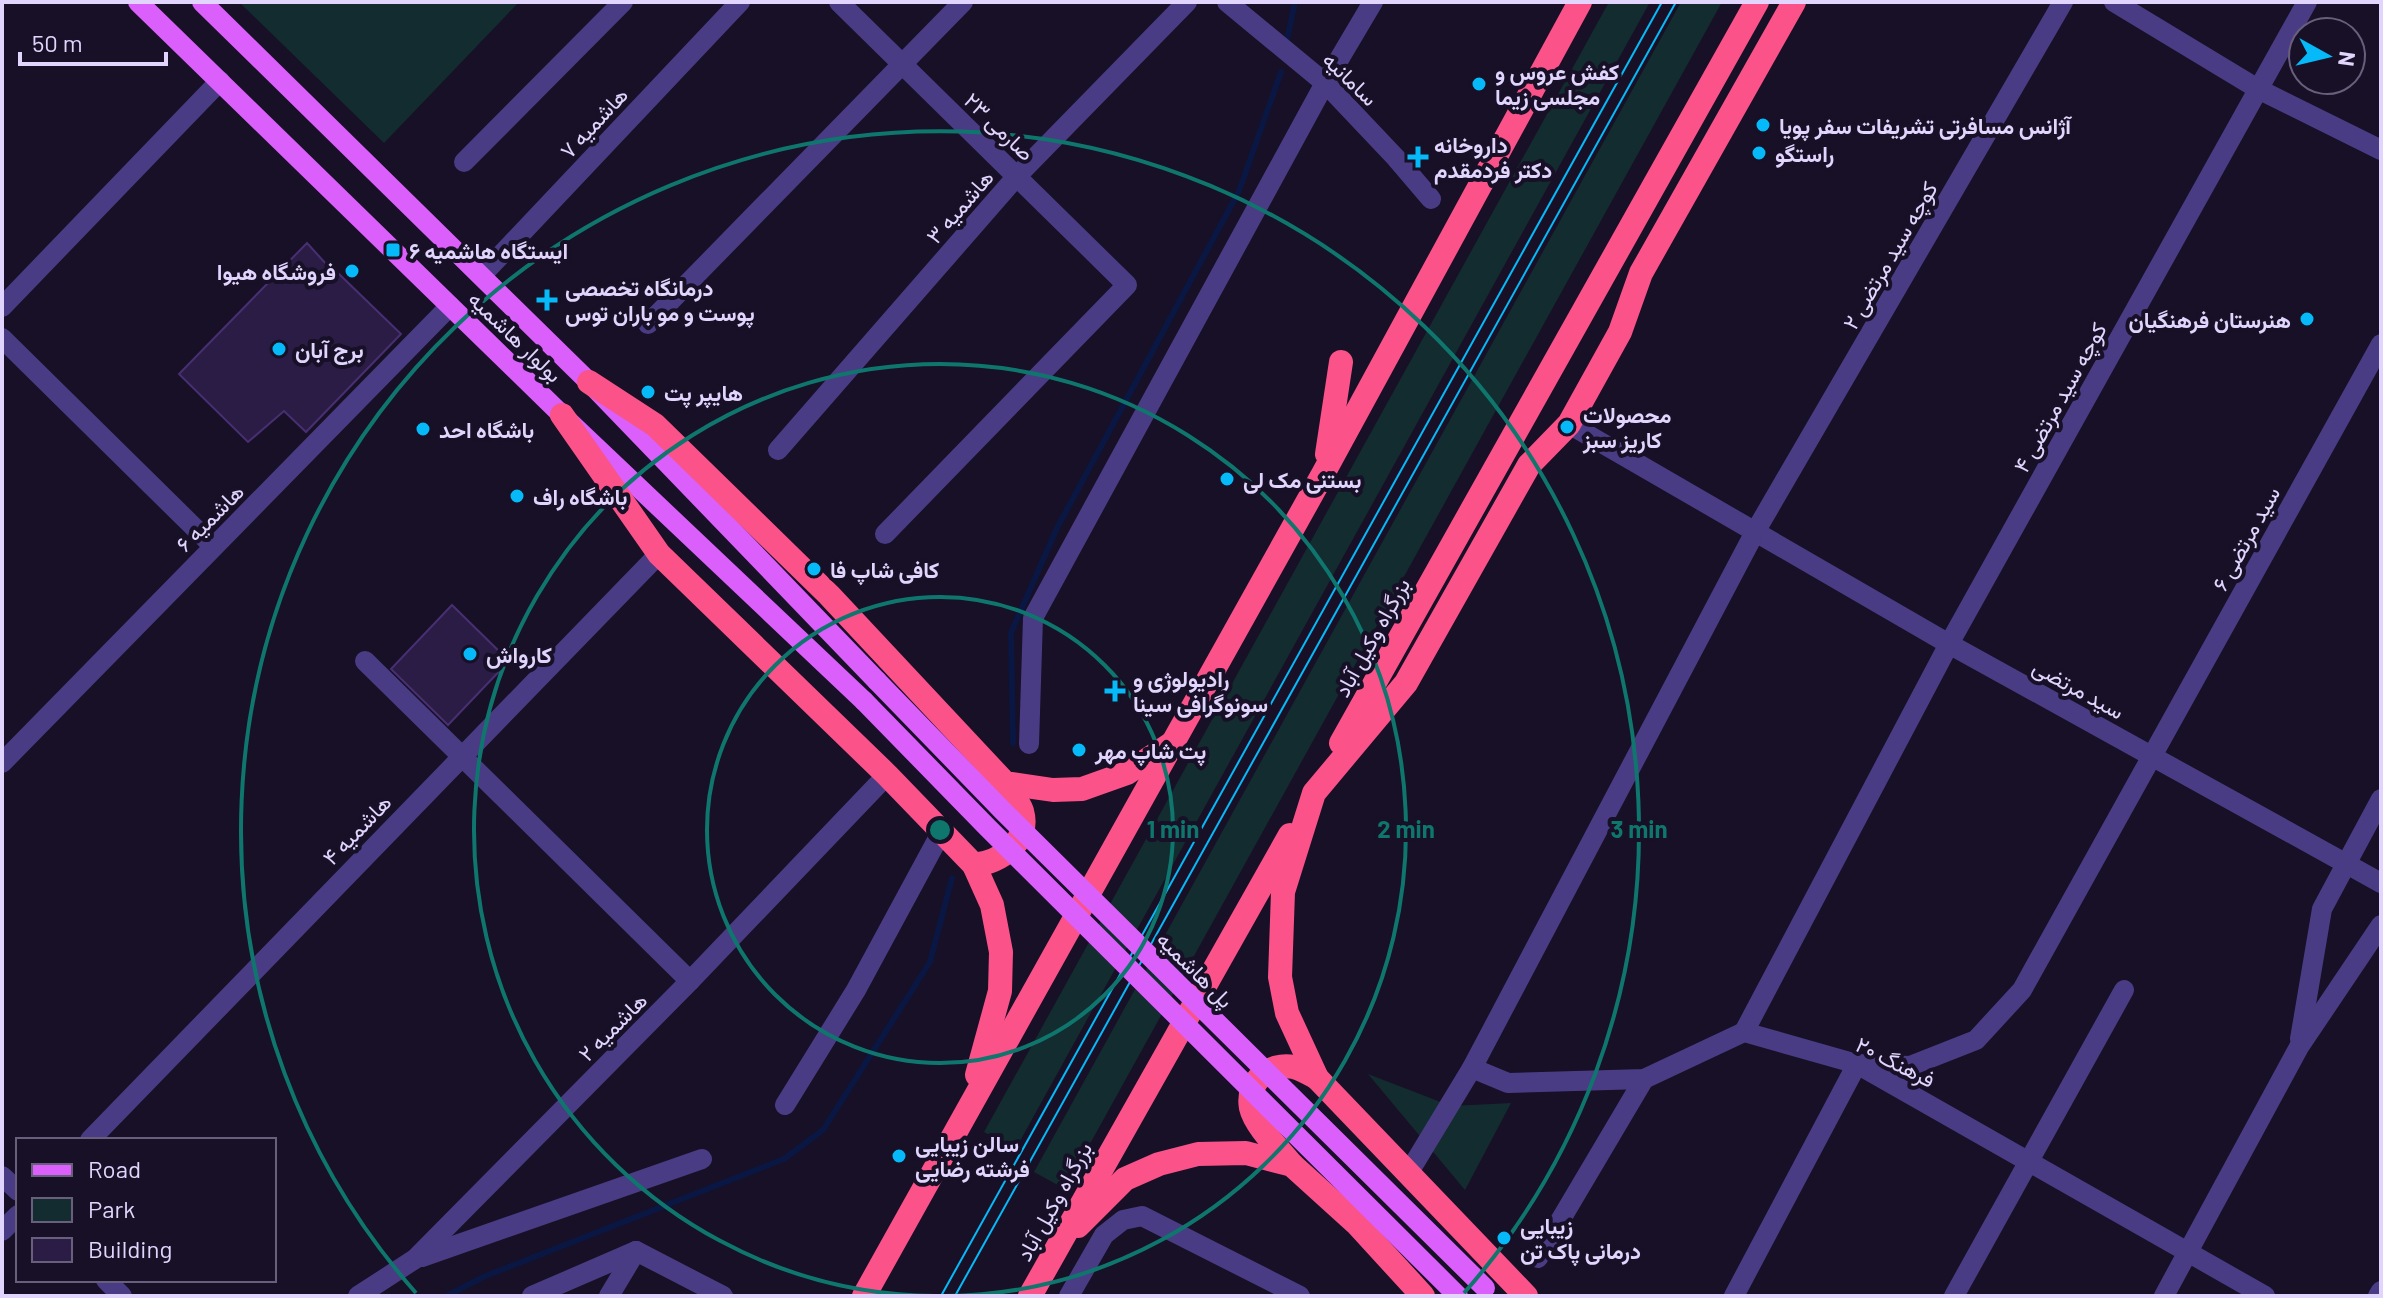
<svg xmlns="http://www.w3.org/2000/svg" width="2383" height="1298" viewBox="0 0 2383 1298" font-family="Barlow,Vazirmatn,sans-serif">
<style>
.green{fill:#132c30}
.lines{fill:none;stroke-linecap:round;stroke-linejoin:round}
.stream{stroke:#0b1743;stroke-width:6}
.building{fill:#2b1c46;stroke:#472f72;stroke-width:2}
.minor{stroke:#4a3c84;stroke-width:20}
.major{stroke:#da5ffb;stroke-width:20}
.highway{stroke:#fb5389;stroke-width:24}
.tram{stroke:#06baf9;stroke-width:2}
.major-bridge{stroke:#da5ffb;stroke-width:20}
.ring{fill:none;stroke:#0f766e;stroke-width:4}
.poi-dot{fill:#06baf9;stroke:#171026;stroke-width:3}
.labels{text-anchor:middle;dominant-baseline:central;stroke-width:8;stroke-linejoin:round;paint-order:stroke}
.poi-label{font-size:22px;font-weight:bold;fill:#e1d5fe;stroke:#171026;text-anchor:start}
.street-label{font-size:22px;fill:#e1d5fe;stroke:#171026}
.centre{fill:#0f766e;stroke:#171026;stroke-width:4}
.ring-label{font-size:24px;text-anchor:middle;font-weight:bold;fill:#0f766e;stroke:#171026;stroke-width:8;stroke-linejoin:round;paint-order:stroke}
</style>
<rect width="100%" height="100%" fill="#171026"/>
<!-- green -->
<g class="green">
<polygon points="239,2 519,2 384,143"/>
<polygon points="1609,2 1650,2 1015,1150 984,1132"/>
<polygon points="1681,2 1722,2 1065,1189 1034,1172"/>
<polygon points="1368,1074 1451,1106 1511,1103 1465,1190"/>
</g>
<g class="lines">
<!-- stream -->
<g class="stream">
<polyline points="1286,45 1295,2"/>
<polyline points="1013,743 1011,633 1057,528 1239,191 1281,72"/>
<polyline points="447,1296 483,1277 784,1159 823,1130 930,962 952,878"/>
</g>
</g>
<!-- building -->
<g class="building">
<polygon points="307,243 337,276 339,274 401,334 306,432 284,411 248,442 179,374"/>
<polygon points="452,605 509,661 448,725 391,669"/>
</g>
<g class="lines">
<!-- minor -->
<g class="minor">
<polyline points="839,2 1127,285 885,534"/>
<polyline points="1227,2 1325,83 1396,158 1431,199"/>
<polyline points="2114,2 2258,89 2381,150"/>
<polyline points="464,162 623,2"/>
<polyline points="482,275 740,2"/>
<polyline points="2,307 220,81"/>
<polyline points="648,324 963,2"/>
<polyline points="2,338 213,546"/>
<polyline points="1569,424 1949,644 2381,883"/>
<polyline points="778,450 1017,176 1187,2"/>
<polyline points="365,661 690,981"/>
<polyline points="1029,744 1033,618 1325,83 1373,2"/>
<polyline points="2,763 450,306"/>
<polyline points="1744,1032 1949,644 2307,2"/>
<polyline points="2300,1039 2322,909 2381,799"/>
<polyline points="1472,1068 1508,1083 1644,1079 1744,1032 1857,1064 2265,1296"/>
<polyline points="785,1105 856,990 942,831"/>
<polyline points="90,1140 659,554"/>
<polyline points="1409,1172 1472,1068 1755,532 2063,2"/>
<polyline points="2,1176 18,1191"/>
<polyline points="2,1231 18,1215"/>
<polyline points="636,1251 723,1296"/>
<polyline points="422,1257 702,1159"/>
<polyline points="1538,1258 1644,1079"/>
<polyline points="106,1280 122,1296"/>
<polyline points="358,1296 415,1259 690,981 887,775"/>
<polyline points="532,1296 636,1251"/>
<polyline points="609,1296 636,1251"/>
<polyline points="1069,1296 1104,1235 1123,1220 1142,1216 1300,1296"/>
<polyline points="1734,1296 1857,1064 1910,1066 1976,1040 2022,990 2381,344"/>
<polyline points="1954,1296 2124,990"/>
<polyline points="2164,1296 2299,1047 2381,925"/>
<polyline points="2378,1296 2381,1291"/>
</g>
<!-- major -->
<g class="major">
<polyline points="138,2 562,415 864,701"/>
<polyline points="202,2 589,382 877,681"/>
</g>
<!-- highway -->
<g class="highway">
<polyline points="589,382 655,425 829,595 1005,783 1053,790 1082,789 1127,773 1171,744"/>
<polyline points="562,415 659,554 887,775 974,865 992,905 1001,952 1000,991 977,1075"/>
<polyline points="1327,454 1341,362"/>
<polyline points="1341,743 1757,2"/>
<path d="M974,865C1000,862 1031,842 1022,811C1019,802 1010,792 1005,783"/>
<path d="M1292,1165C1280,1150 1255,1126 1251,1108C1246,1082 1269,1062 1294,1067C1302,1069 1310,1074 1317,1078"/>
<polyline points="1078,1226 1125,1179 1159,1164 1198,1154 1246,1153 1292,1165 1356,1223 1423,1296"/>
<polyline points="864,1296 1323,474 1580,2"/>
<polyline points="1030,1296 1290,835"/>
<polyline points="1526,1296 1317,1078 1287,1013 1280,977 1283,892 1314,793 1406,683 1529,465 1569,424 1620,332 1641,273 1794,2"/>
</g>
<!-- tram -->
<g class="tram">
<polyline points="941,1296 1662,2"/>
<polyline points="955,1296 1676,2"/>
</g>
<!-- major-bridge -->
<g class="major-bridge">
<polyline points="877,681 1003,811 1485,1288"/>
<polyline points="864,701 988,828 1458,1296"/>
</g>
</g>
<!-- distance rings -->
<g class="ring">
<circle cx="940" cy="830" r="233"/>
<path d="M936 1296A466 466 0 1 1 944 1296"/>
<path d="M416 1293A699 699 0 1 1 1464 1293"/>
</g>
<!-- markers -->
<g class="poi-dot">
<circle cx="1479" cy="84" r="8"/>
<circle cx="1763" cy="125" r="8"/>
<circle cx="1759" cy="153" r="8"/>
<path d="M1414 145h8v8h8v8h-8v8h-8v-8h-8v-8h8z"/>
<rect x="385" y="242" width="16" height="16" rx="4"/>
<circle cx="352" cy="271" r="8"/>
<path d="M543 288h8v8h8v8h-8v8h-8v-8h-8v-8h8z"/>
<circle cx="2307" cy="319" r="8"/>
<circle cx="279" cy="349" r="8"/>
<circle cx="648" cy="392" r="8"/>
<circle cx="1567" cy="427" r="8"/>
<circle cx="423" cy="429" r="8"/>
<circle cx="1227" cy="479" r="8"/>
<circle cx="517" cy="496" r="8"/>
<circle cx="814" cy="569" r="8"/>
<circle cx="470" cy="654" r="8"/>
<path d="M1111 679h8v8h8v8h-8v8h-8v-8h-8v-8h8z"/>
<circle cx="1079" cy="750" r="8"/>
<circle cx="899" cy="1156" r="8"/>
<circle cx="1504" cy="1238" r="8"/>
</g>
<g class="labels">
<!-- poi labels -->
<g class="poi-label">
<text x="1495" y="71">کفش عروس و<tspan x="1495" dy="25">مجلسی زیما</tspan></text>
<text x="1779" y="125">آژانس مسافرتی تشریفات سفر پویا</text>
<text x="1434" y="144">داروخانه<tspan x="1434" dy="25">دكتر فردمقدم</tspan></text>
<text x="1775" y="153">راستگو</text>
<text x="409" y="250">ایستگاه هاشمیه ۶</text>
<text x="336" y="271" text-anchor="end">فروشگاه هیوا</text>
<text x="565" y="287">درمانگاه تخصصی<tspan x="565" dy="25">پوست و مو باران توس</tspan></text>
<text x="2291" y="319" text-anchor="end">هنرستان فرهنگیان</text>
<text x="295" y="349">برج آبان</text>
<text x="664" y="392">هایپر پت</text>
<text x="1583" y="414">محصولات<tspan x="1583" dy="25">کاریز سبز</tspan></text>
<text x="439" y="429">باشگاه احد</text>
<text x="1243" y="479">بستنی مک لی</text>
<text x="533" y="496">باشگاه راف</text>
<text x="830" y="569">کافی شاپ فا</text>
<text x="486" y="654">کارواش</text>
<text x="1133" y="678">رادیولوژی و<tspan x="1133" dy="25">سونوگرافی سینا</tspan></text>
<text x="1095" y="750">پت شاپ مهر</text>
<text x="915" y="1143">سالن زیبایی<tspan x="915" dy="25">فرشته رضایی</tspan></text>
<text x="1520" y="1225">زیبایی<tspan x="1520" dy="25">درمانی پاک تن</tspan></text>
</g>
<!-- street labels -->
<g class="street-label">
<text transform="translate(1351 78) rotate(44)">سامانیه</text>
<text transform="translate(593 122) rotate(-47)">هاشمیه ۷</text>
<text transform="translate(1000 126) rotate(44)">صارمی ۲۳</text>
<text transform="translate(959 206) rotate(-49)">هاشمیه ۳</text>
<text transform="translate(1889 255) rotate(-60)">کوچه سید مرتضی ۲</text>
<text transform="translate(516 336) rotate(44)">بولوار هاشمیه</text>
<text transform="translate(2059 397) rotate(-61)">کوچه سید مرتضی ۴</text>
<text transform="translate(209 517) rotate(-45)">هاشمیه ۶</text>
<text transform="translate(2245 538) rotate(-61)">سید مرتضی ۶</text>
<text transform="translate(1371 637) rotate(-61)">بزرگراه وکیل آباد</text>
<text transform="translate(2079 688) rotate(29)">سید مرتضی</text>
<text transform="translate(356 829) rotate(-46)">هاشمیه ۴</text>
<text transform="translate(1196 969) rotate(45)">پل هاشمیه</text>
<text transform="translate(612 1026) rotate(-45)">هاشمیه ۲</text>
<text transform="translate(1896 1061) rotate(27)">فرهنگ ۲۰</text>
<text transform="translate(1053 1201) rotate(-61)">بزرگراه وکیل آباد</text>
</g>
</g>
<circle cx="940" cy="830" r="12" class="centre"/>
<g class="ring-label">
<text x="1173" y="838">1 min</text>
<text x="1406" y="838">2 min</text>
<text x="1639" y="838">3 min</text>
</g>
<!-- border -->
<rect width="2383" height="1298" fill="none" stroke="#e1d5fe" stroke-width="8"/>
<!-- legend -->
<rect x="16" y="1138" width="260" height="144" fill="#171026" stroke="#685f7c" stroke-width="2"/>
<rect x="32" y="1164" width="40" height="12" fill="#da5ffb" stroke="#685f7c" stroke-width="2"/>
<text x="88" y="1178" font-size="24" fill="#e1d5fe">Road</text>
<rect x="32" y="1198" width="40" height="24" fill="#132c30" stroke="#685f7c" stroke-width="2"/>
<text x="88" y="1218" font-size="24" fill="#e1d5fe">Park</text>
<rect x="32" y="1238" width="40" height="24" fill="#2b1c46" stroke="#685f7c" stroke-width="2"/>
<text x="88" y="1258" font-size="24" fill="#e1d5fe">Building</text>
<!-- north arrow -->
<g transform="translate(2327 56) rotate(98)"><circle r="38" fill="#171026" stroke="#685f7c" stroke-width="2"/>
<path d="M0-6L14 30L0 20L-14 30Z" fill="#06baf9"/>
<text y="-12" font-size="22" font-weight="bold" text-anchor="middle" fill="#e1d5fe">N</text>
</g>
<!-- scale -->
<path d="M20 52v12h146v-12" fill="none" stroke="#e1d5fe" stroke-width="4"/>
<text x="32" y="52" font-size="24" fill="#e1d5fe" stroke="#171026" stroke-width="6" paint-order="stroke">50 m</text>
</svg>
